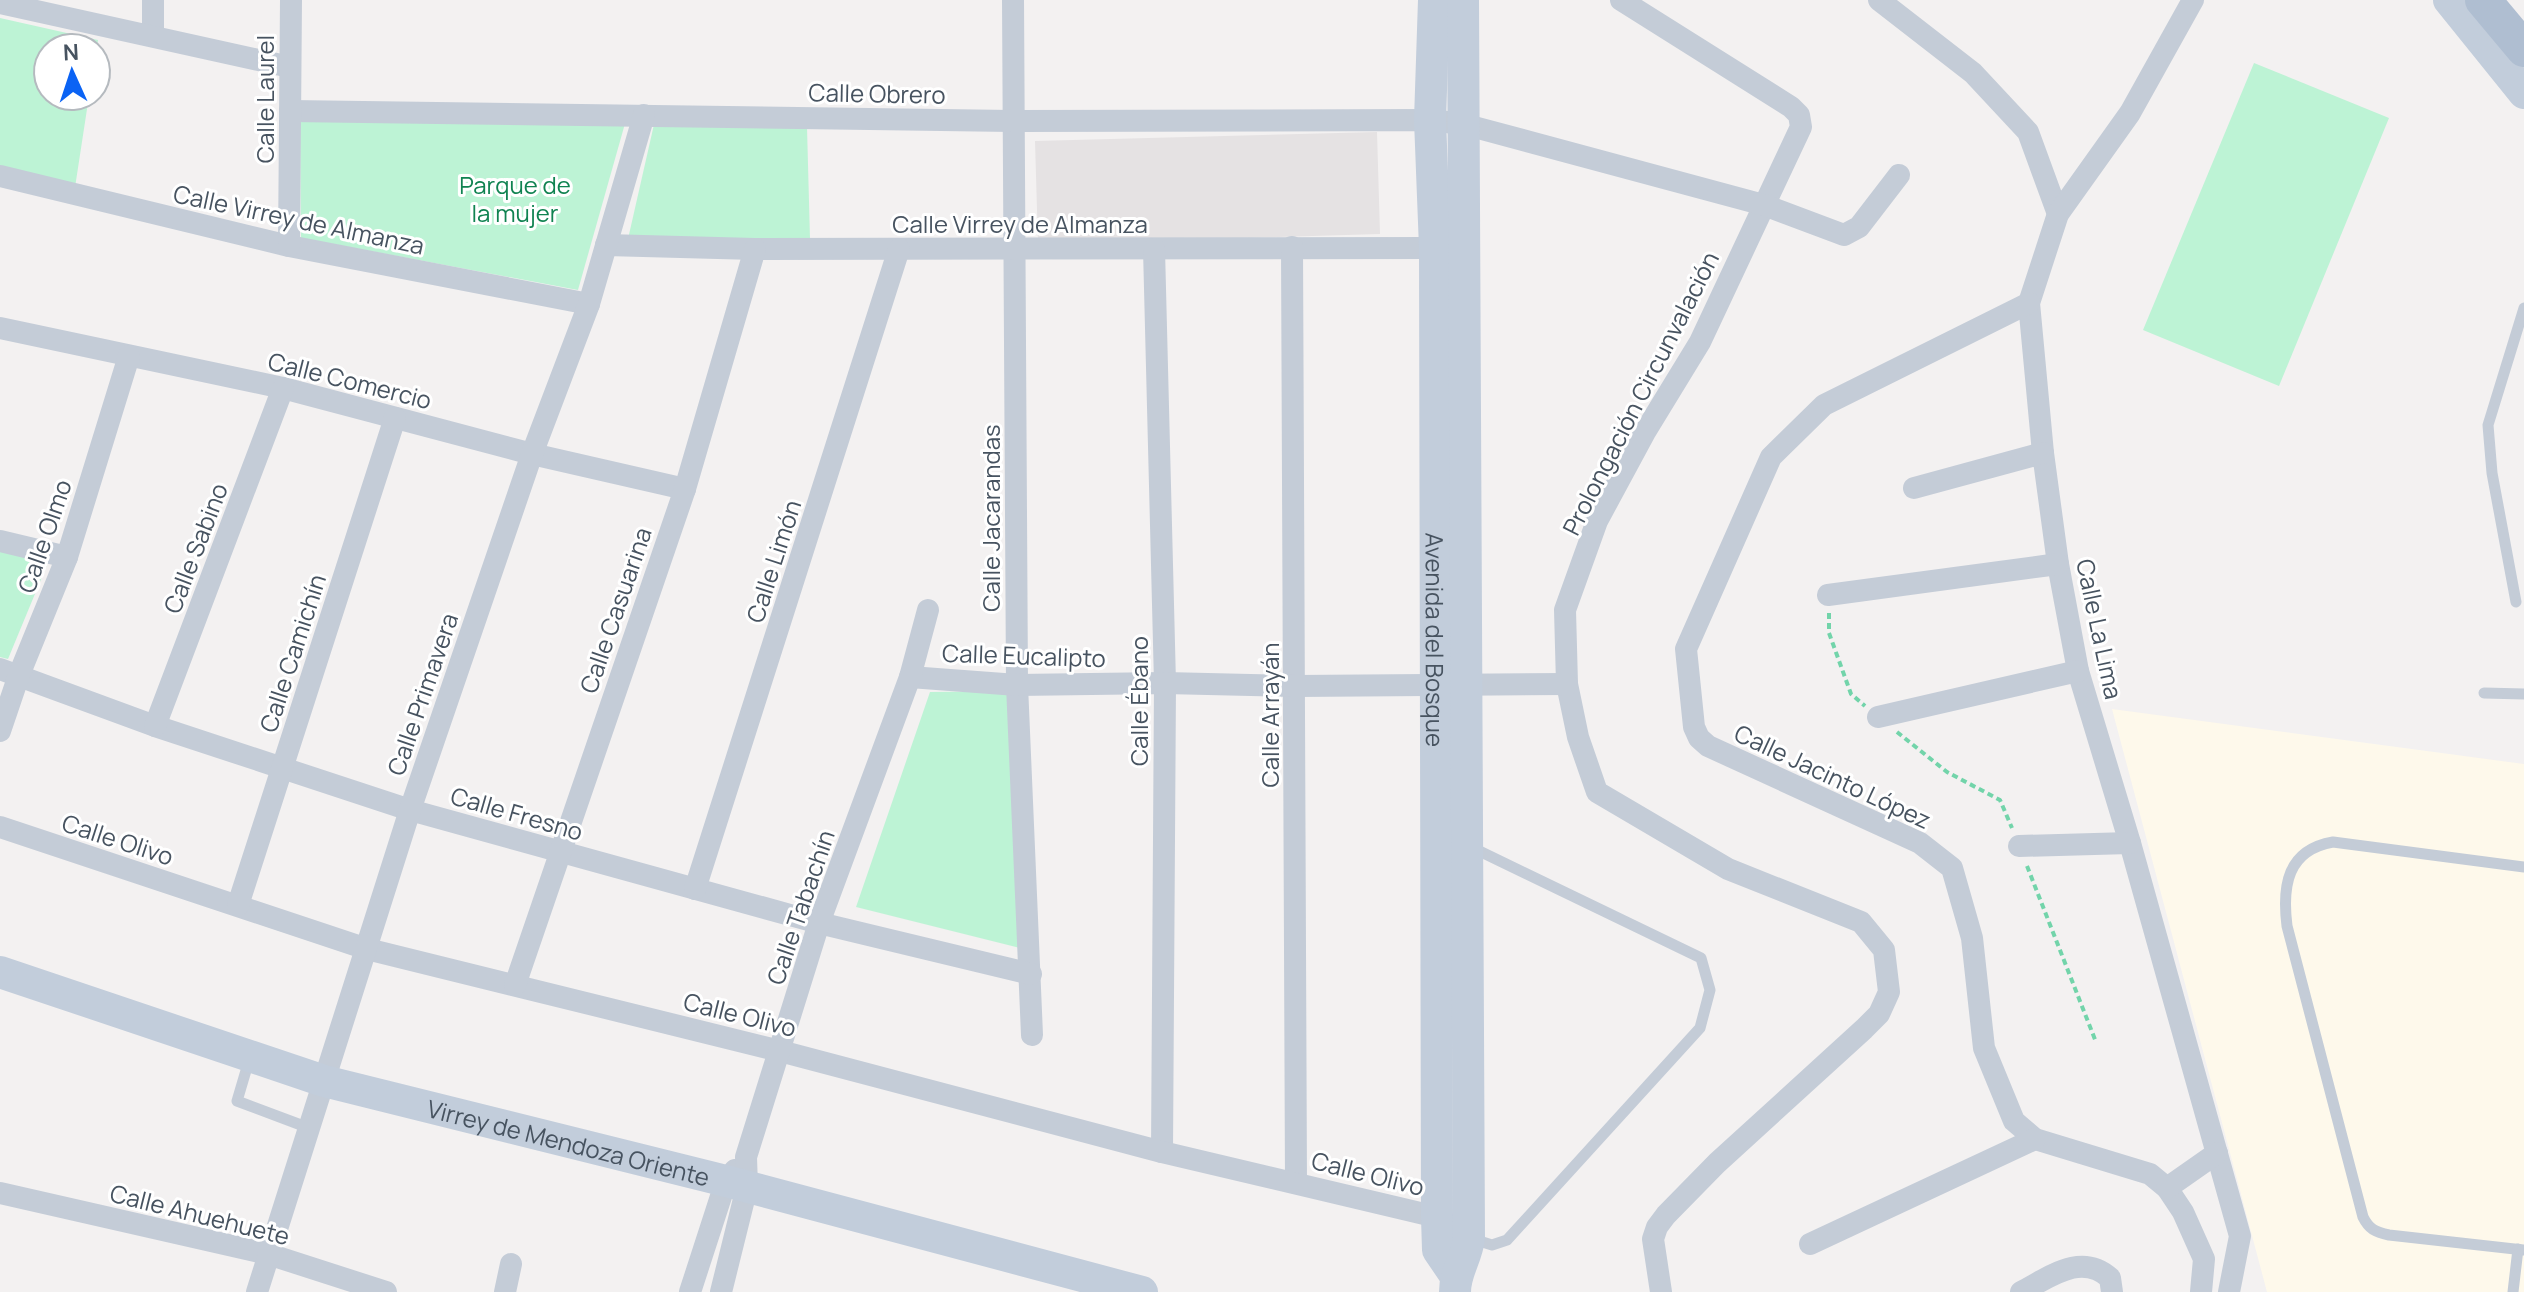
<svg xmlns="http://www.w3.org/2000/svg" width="2524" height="1292" viewBox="0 0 2524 1292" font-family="Manrope,sans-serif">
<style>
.commercial{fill:#fef9eb}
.education{fill:#e5e2e3}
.green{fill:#bdf3d5}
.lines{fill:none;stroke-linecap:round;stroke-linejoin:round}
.path{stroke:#72d4aa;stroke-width:4;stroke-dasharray:6 4;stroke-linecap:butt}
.lane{stroke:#c4ccd7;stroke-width:11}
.street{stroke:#c4ccd7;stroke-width:22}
.secondary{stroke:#c2cddb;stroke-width:32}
.primary{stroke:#afbed1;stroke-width:36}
.labels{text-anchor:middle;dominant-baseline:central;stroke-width:6;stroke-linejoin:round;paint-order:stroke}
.street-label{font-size:24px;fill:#475360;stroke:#fff}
.park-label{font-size:24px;fill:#108351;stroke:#fff}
</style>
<rect width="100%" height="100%" fill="#f3f1f1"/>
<!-- commercial -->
<polygon class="commercial" points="2112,709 2524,764 2524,1292 2267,1292"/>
<!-- education -->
<polygon class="education" points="1377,132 1380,234 1038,244 1035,141"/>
<!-- green -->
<g class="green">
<polygon points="0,18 98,40 96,54 96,48 48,48 48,96 89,96 74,194 0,175"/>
<polygon points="2254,63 2389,118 2279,386 2143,330"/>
<polygon points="300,119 626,120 578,290 301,238"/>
<polygon points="655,120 807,127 810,239 628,239"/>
<polygon points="0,549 49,560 8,659 0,657"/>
<polygon points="1015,691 1020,948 856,907 930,692"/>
</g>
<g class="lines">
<!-- path -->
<g class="path">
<polyline points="1829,613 1829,633 1851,694 1865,706"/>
<polyline points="1897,732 1947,772 2000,800 2012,828"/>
<polyline points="2027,866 2096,1042"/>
</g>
<!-- lane -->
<g class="lane">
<polyline points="2516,602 2492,473 2488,425 2524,308"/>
<polyline points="2484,693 2524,694"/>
<polyline points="1471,847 1701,958 1710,990 1700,1028 1507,1240 1492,1245 1473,1239"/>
<path d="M2524,867L2333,842C2287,850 2282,886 2287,926L2363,1217C2369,1229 2375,1232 2389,1235L2524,1250"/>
<polyline points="250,1057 237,1101 309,1128"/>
<polyline points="2513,1292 2518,1249"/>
</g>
<!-- street -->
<g class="street">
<polyline points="153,0 153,36"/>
<polyline points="1013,0 1017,685 1032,1035"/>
<polyline points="1621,0 1791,107 1799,115 1801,127 1700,342 1645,432 1597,521 1565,610 1567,684 1578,737 1597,792 1728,869 1861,922 1884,950 1889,992 1879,1014 1864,1029 1717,1163 1666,1215 1657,1227 1653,1239 1661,1292"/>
<polyline points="1879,0 1973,73 2028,132 2058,214"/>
<polyline points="2193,0 2130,113 2058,214 2029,303 2043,453 2058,564 2078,671 2130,843 2240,1236 2229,1292"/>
<polyline points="0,3 290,67"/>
<polyline points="290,111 1012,121 1430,120 1463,124 1764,205 1844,235 1859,227 1899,175"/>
<polyline points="0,176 289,246 589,304"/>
<polyline points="606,245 755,249 1435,248"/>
<polyline points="289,246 291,0"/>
<polyline points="1292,247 1296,1183"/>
<polyline points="1154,249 1165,683 1162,1152"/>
<polyline points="2029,303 1824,405 1771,457 1686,649 1694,727 1699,738 1708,746 1920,843 1952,868 1972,938 1984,1048 2014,1121 2035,1139 2150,1174 2167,1188 2183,1212 2204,1259 2201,1292"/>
<polyline points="0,328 283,388 532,454 685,489"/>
<polyline points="1914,488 2043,453"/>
<polyline points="0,541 67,557"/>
<polyline points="1828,595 2058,564"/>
<polyline points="0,669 155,726 410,810 819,923 1031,974"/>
<polyline points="910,677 1017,685 1165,683 1296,686 1567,684"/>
<polyline points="1878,717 2078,671"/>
<polyline points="155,726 283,388"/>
<polyline points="0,731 19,675 67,557 129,356"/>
<polyline points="0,827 367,949 780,1051 1162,1152 1437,1217 1448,1224"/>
<polyline points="2019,846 2130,843"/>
<polyline points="695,889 899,249"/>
<polyline points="238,905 395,418"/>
<polyline points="515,985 685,489 755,249"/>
<polyline points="2167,1188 2217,1153"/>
<polyline points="0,1193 268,1254 386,1292"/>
<polyline points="1810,1244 2035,1139"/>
<polyline points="257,1292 410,810 532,454 589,304 644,115"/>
<polyline points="505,1292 511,1264"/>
<polyline points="690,1292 726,1181 735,1170"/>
<polyline points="721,1292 747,1187 746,1157 819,923 910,677 928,610"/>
<path d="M2021,1292C2050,1277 2081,1252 2110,1278L2112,1292"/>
</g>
<!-- secondary -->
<g class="secondary">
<path id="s1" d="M1434,0L1430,120L1435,248L1437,1217L1438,1250L1455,1275"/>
<polyline points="2449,0 2524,93"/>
<path id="s2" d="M0,972L324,1081L726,1181L1142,1292"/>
<path d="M1455,1292C1455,1271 1467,1258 1469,1238L1463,0"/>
</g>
<!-- primary -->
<polyline class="primary" points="2483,0 2524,49"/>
</g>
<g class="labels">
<!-- street labels -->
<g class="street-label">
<text transform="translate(877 93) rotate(1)">Calle Obrero</text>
<text transform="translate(264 99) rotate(-90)">Calle Laurel</text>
<text transform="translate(299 219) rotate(12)">Calle Virrey de Almanza</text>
<text x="1020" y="223">Calle Virrey de Almanza</text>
<text transform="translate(350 380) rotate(14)">Calle Comercio</text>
<text transform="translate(1640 393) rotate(-63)">Prolongación Circunvalación</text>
<text transform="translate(990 518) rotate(-90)">Calle Jacarandas</text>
<text transform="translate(44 536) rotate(-71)">Calle Olmo</text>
<text transform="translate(195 548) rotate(-69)">Calle Sabino</text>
<text transform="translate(773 561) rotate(-72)">Calle Limón</text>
<text transform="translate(615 610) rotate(-71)">Calle Casuarina</text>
<text transform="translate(2100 629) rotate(78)">Calle La Lima</text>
<text stroke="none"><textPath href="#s1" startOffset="640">Avenida del Bosque</textPath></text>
<text transform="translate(292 653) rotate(-72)">Calle Camichín</text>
<text transform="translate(1024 655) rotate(2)">Calle Eucalipto</text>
<text transform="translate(422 694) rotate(-71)">Calle Primavera</text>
<text transform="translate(1138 701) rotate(-90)">Calle Ébano</text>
<text transform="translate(1269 715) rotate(-90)">Calle Arrayán</text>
<text transform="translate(1833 776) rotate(25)">Calle Jacinto López</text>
<text transform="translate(517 813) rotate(16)">Calle Fresno</text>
<text transform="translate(118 839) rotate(18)">Calle Olivo</text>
<text transform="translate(800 907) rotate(-71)">Calle Tabachín</text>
<text transform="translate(740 1014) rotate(14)">Calle Olivo</text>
<text stroke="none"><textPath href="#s2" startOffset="594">Virrey de Mendoza Oriente</textPath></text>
<text transform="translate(1368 1173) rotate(14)">Calle Olivo</text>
<text transform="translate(200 1214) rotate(14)">Calle Ahuehuete</text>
</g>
<!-- park labels -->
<g class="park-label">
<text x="515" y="184">Parque de<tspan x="515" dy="28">la mujer</tspan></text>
</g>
</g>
<!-- north arrow -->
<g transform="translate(72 72) rotate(357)"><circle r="38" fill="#ffffff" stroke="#b5babf" stroke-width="2"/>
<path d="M0-6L14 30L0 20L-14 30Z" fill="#0b63f4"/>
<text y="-12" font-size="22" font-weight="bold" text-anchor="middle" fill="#475360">N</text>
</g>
</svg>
